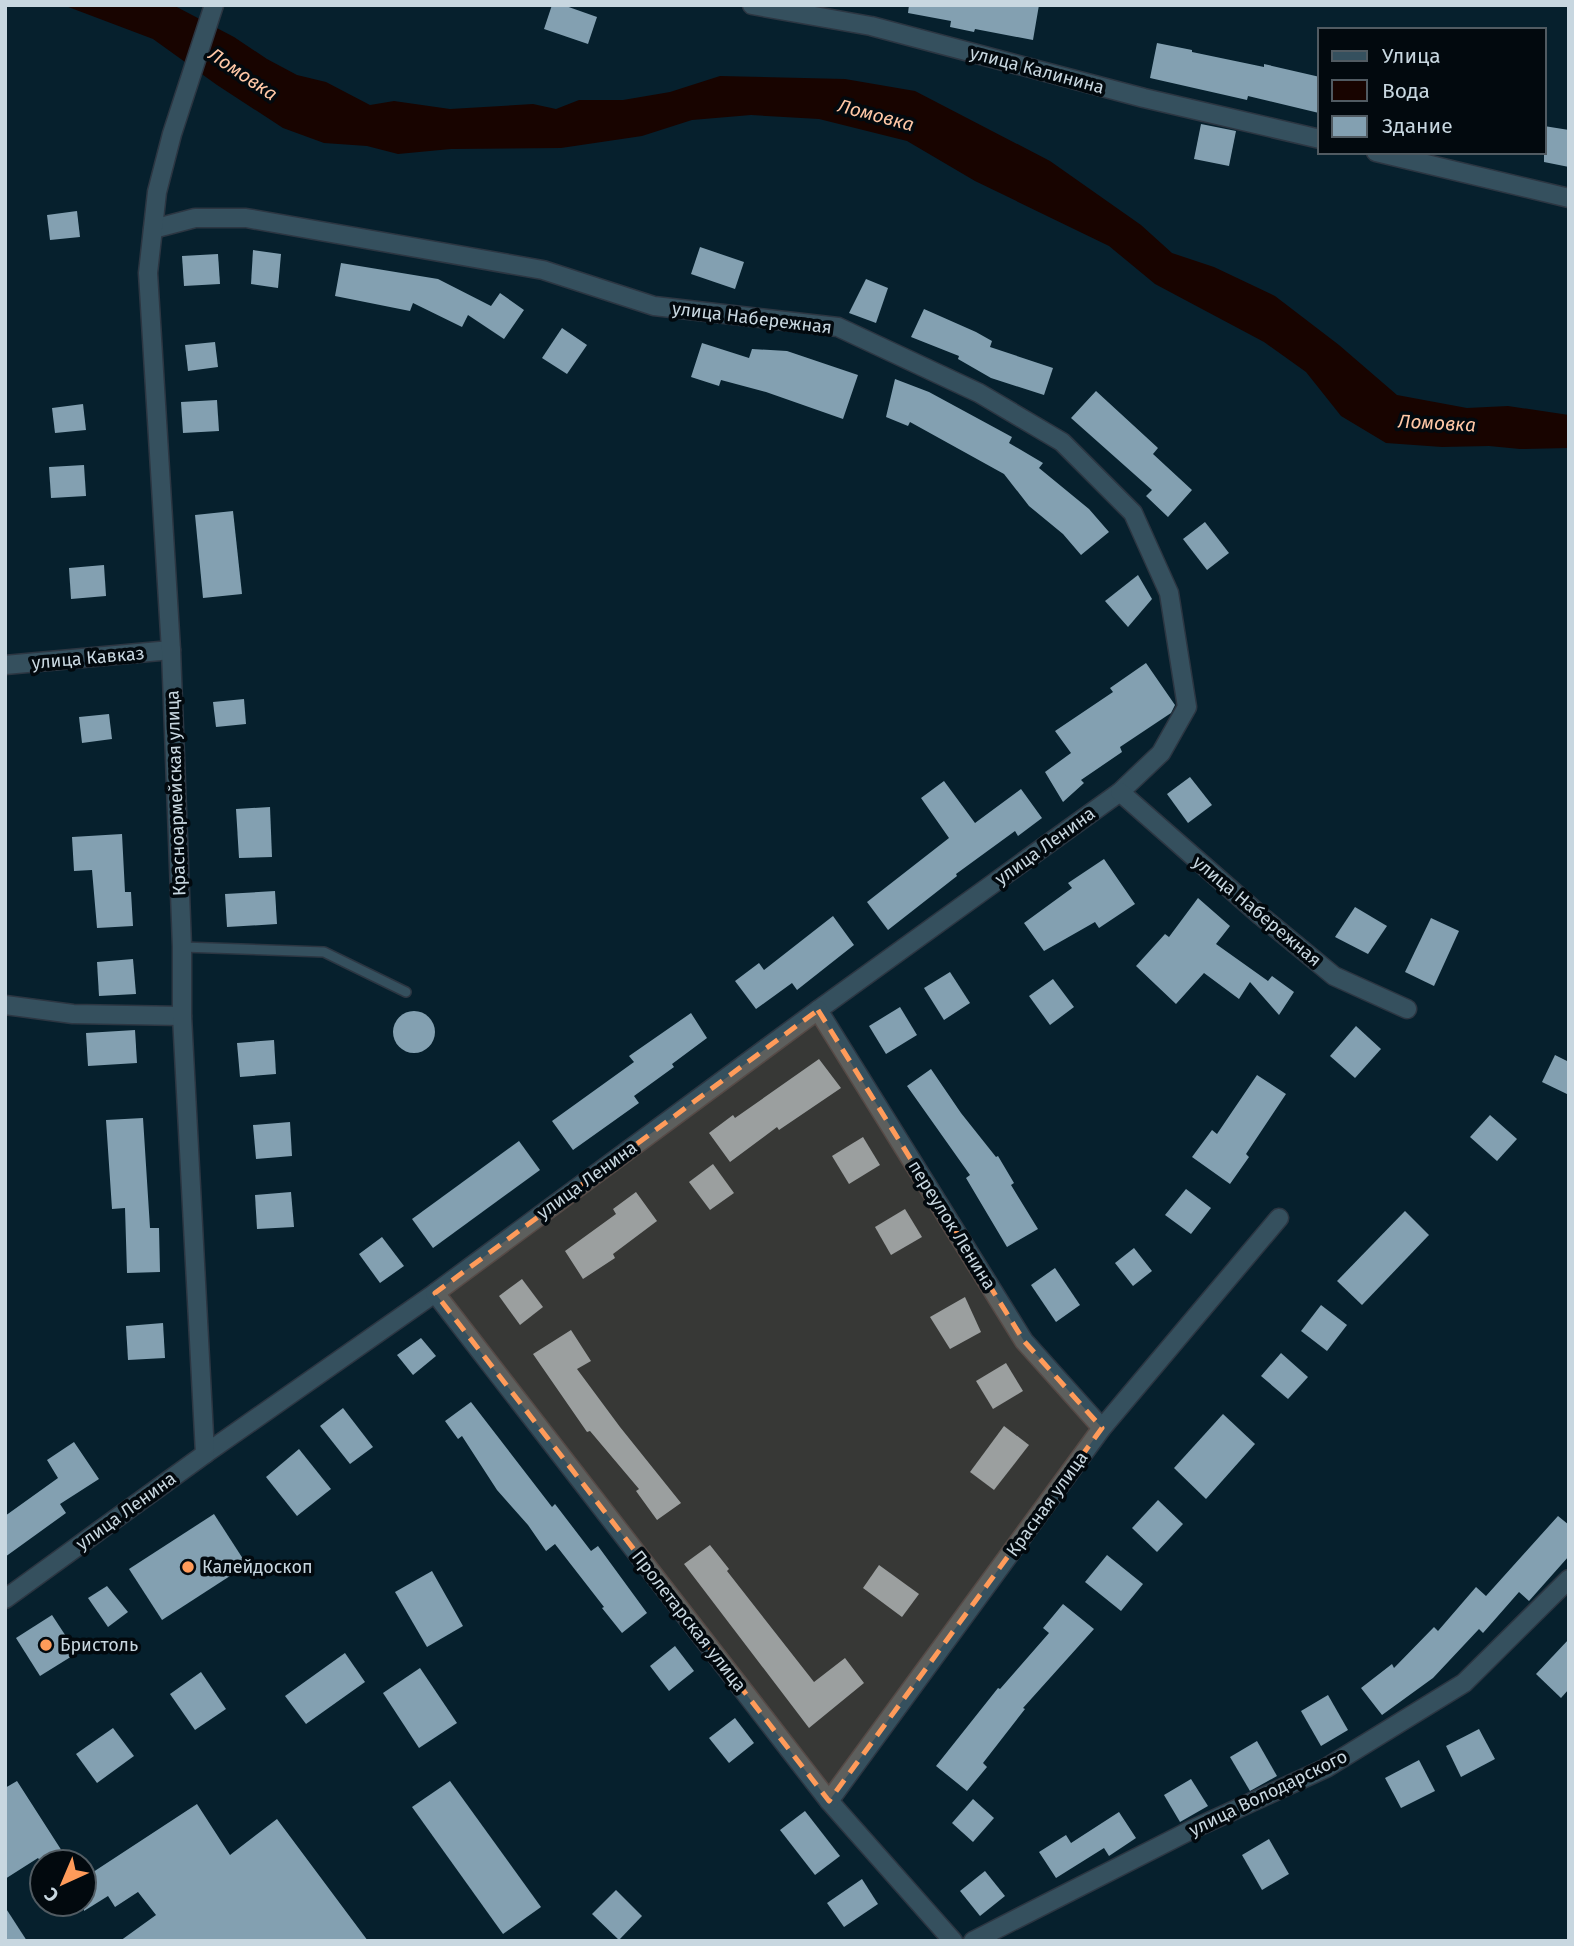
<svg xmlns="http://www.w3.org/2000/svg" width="1574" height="1946" viewBox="0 0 1574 1946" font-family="'Fira Sans',sans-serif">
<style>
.water{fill:#180400}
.building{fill:#83a0b1}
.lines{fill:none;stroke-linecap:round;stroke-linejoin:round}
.service-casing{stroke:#2c3642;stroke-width:12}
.minor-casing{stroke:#2c3642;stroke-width:21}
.tertiary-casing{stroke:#2c3642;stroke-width:21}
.service{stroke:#35505e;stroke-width:9}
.minor{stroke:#35505e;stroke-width:18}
.tertiary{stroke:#35505e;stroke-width:18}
.marked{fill:#ff9b5a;fill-opacity:0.2;stroke:#ff9b5a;stroke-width:5;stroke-dasharray:14 9;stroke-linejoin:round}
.poi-dot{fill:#ff9b5a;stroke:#02090e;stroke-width:2.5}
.labels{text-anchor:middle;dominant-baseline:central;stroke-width:7;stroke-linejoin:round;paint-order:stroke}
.street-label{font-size:18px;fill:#c8d7e0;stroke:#02090e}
.poi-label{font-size:18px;fill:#c8d7e0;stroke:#02090e;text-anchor:start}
.water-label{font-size:19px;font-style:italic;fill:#ffc7a6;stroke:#02090e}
</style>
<rect width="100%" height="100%" fill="#06202d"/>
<!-- water -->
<polygon class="water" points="63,5 173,5 234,37 267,59 297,75 326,82 370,105 394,101 450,109 533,104 556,109 579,100 623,100 670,92 720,76 845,79 915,91 1050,161 1141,225 1172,253 1214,267 1275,296 1339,345 1397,395 1467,408 1508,406 1569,415 1569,448 1520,449 1489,446 1442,447 1386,443 1341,416 1306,372 1264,342 1155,284 1109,246 975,181 907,141 819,119 751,115 692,120 642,136 561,148 451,149 398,154 367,146 324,143 283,128 217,85 153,39"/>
<!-- building -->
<g class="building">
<polygon points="552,5 563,5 597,17 588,44 544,29"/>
<polygon points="909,5 1039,5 1033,40 975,29 974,32 950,27 951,21 908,13"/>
<polygon points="1157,43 1192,50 1192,52 1264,67 1264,64 1320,77 1319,113 1248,96 1247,100 1150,78"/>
<polygon points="1201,124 1236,131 1229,166 1194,159"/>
<polygon points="1544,126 1569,130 1569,167 1544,162"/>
<polygon points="77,211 80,237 50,240 47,215"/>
<polygon points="700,247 744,262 735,289 691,274"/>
<polygon points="253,250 281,254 278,288 251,284"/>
<polygon points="218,254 220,284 184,286 182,256"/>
<polygon points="341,263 438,279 491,306 500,293 524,310 504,339 468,315 462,327 413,303 410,311 335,296"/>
<polygon points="866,279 888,288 876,323 849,313"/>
<polygon points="924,309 976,332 992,341 990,347 1053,368 1044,395 991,378 958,359 959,356 911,337"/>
<polygon points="562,328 587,345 567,374 542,358"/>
<polygon points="215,342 218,367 188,371 185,345"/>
<polygon points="702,343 749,358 752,349 787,351 858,375 843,419 766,392 721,380 719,386 691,377"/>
<polygon points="895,379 929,392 1012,437 1009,443 1043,463 1039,468 1089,509 1109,532 1081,555 1063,534 1029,506 1004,474 910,422 908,426 886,417"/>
<polygon points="1096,391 1158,448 1153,454 1192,490 1168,517 1146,496 1152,490 1071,418"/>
<polygon points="217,400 219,431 183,433 181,402"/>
<polygon points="83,404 86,430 55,433 52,408"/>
<polygon points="84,465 86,496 51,498 49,467"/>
<polygon points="233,511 242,594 203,598 195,515"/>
<polygon points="1205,522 1229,553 1207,570 1183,539"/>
<polygon points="104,565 106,596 71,599 69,568"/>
<polygon points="1138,575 1152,599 1128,627 1105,601"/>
<polygon points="1146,663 1175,705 1171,713 1120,747 1122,752 1081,780 1084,783 1063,802 1045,772 1071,753 1055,731 1113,692 1110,688"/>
<polygon points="244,699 246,724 216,727 213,702"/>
<polygon points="109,714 112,739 82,743 79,717"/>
<polygon points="1190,777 1212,805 1188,823 1167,794"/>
<polygon points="944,781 975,823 1021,789 1042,818 1018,836 1015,831 956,874 957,876 888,930 867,902 949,838 921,798"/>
<polygon points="270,807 272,857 239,858 236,809"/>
<polygon points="122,834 125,892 131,892 133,926 97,928 92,870 74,871 72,837"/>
<polygon points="1104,859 1135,904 1099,928 1095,922 1044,951 1024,923 1072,888 1068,883"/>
<polygon points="275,891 277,924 227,927 225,894"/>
<polygon points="1198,898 1230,926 1216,944 1268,981 1272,976 1294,992 1279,1015 1250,982 1239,999 1204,973 1176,1004 1136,966 1165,934 1169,937"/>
<polygon points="1355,907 1387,926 1368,954 1335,937"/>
<polygon points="833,916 854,945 797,990 792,983 756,1009 735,981 759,963 764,970"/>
<polygon points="1431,918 1459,931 1434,986 1405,972"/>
<polygon points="133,959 136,994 99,996 97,962"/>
<polygon points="950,972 970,1003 944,1020 924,988"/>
<polygon points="1053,979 1074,1007 1050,1025 1029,996"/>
<polygon points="900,1007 917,1035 886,1054 869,1026"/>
<circle cx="414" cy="1032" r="21"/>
<polygon points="691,1013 707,1038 672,1064 674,1067 634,1096 639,1103 573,1150 552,1121 634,1062 629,1056"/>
<polygon points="1356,1026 1381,1049 1355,1078 1330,1056"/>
<polygon points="135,1030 137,1063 88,1066 86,1033"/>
<polygon points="274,1040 276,1074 240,1077 237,1043"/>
<polygon points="1555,1055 1569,1062 1569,1095 1542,1082"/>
<polygon points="819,1059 841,1088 779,1130 777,1127 730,1162 709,1133 733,1115 735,1118"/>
<polygon points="931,1069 961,1113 996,1157 998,1156 1014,1183 1011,1185 1038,1229 1007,1247 966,1178 970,1175 907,1086"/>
<polygon points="1257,1075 1286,1094 1246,1154 1249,1157 1230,1184 1192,1157 1212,1130 1217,1134"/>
<polygon points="1490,1115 1517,1139 1497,1161 1470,1137"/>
<polygon points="143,1118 150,1228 159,1228 160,1272 127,1273 125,1208 112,1209 106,1120"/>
<polygon points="290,1122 292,1156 256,1159 253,1125"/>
<polygon points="863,1137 880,1165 849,1184 832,1156"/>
<polygon points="519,1141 540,1170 433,1248 412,1219"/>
<polygon points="713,1164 734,1193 710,1210 689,1182"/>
<polygon points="1186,1189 1211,1208 1191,1234 1165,1215"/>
<polygon points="291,1192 294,1227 257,1229 255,1195"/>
<polygon points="636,1192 657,1221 613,1254 615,1258 583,1279 565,1251 616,1214 613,1209"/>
<polygon points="905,1209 922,1237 891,1255 875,1227"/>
<polygon points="1405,1211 1429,1235 1362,1305 1337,1281"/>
<polygon points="382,1237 404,1266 380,1283 359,1254"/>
<polygon points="1134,1248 1152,1271 1133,1286 1115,1263"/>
<polygon points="1055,1268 1080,1305 1056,1322 1031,1285"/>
<polygon points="522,1279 543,1307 520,1325 499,1296"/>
<polygon points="965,1297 981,1332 950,1349 930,1317"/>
<polygon points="1321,1305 1347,1325 1327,1351 1301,1331"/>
<polygon points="163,1323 165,1358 128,1360 126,1326"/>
<polygon points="571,1330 591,1361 577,1369 620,1427 681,1503 657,1520 636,1491 639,1489 590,1431 587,1432 533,1354"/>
<polygon points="421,1338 436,1356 413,1375 397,1355"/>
<polygon points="1281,1353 1308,1377 1288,1399 1261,1376"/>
<polygon points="1006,1363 1023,1391 993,1409 976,1381"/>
<polygon points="471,1402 552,1507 555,1504 591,1551 598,1546 647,1613 622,1633 602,1608 604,1607 555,1544 546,1551 528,1525 497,1490 462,1436 458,1439 445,1421"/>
<polygon points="343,1408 373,1447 350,1464 320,1426"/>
<polygon points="1223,1414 1255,1444 1206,1499 1174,1468"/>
<polygon points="1004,1426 1029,1445 994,1490 970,1472"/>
<polygon points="74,1442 99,1479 60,1504 66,1513 5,1557 5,1516 58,1478 47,1460"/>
<polygon points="299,1449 331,1489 297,1516 266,1477"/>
<polygon points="1158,1500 1183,1524 1157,1552 1132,1528"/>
<polygon points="214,1514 247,1565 162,1620 129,1569"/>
<polygon points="1558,1516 1569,1525 1569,1556 1529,1601 1519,1592 1483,1633 1479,1629 1433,1678 1382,1715 1361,1688 1392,1664 1394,1668 1434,1627 1438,1631 1476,1587 1486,1596"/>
<polygon points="710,1545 729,1569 727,1571 814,1682 845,1658 864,1683 809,1728 684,1564"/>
<polygon points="1107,1555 1143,1584 1121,1611 1085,1582"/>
<polygon points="879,1565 919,1594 902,1617 863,1588"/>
<polygon points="432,1571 463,1626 427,1647 395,1592"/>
<polygon points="107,1586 128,1612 108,1627 88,1598"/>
<polygon points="1063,1604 1094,1629 1023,1708 1025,1709 983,1763 987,1767 967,1791 936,1766 998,1688 1000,1689 1049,1633 1043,1628"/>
<polygon points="52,1615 77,1653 40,1676 16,1638"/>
<polygon points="1569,1639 1569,1689 1561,1698 1536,1674"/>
<polygon points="675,1646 694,1671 669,1691 650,1666"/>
<polygon points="345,1653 365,1682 306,1724 285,1696"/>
<polygon points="420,1668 457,1723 419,1748 383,1693"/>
<polygon points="201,1672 226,1709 195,1730 170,1694"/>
<polygon points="1328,1695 1348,1730 1321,1746 1301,1711"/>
<polygon points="735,1718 754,1743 729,1763 709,1738"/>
<polygon points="113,1728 134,1756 97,1783 76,1754"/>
<polygon points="1479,1729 1495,1759 1461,1777 1446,1746"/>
<polygon points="1257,1741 1277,1776 1250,1791 1230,1757"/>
<polygon points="1419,1760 1435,1791 1401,1808 1385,1778"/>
<polygon points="1191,1779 1208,1806 1180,1822 1164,1795"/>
<polygon points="17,1781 69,1862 41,1862 38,1858 5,1879 5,1788"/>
<polygon points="450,1781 541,1907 503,1934 412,1807"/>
<polygon points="973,1799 994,1818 973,1842 952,1823"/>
<polygon points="197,1804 230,1855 277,1819 368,1941 120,1941 156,1915 138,1892 115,1907 108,1896 84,1911 84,1878"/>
<polygon points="805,1811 840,1856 815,1875 780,1830"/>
<polygon points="1119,1812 1136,1838 1109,1856 1104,1848 1056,1878 1039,1852 1066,1835 1071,1843"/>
<polygon points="1269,1839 1289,1874 1262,1890 1242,1855"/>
<polygon points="985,1871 1005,1896 980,1916 960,1891"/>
<polygon points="862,1879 878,1904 844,1927 827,1903"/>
<polygon points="616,1890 642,1916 619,1940 592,1914"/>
<polygon points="5,1907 27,1941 5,1941"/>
</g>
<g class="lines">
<!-- service casing -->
<g class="service-casing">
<polyline id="service" points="182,947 324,952 406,992"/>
</g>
<!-- minor casing -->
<g class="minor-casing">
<g id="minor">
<polyline points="752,5 871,26 1144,98 1320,139"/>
<polyline points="1376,152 1569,198"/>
<polyline points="153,229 195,218 246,218 543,270 654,306 838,327 979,393 1062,442 1133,513 1169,593 1187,707 1161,753 1120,792 818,1010 435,1293 205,1454"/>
<polyline points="5,665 171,650"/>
<polyline points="1120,792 1261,916 1334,976 1407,1009"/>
<polyline points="5,1005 73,1014 182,1016"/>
<polyline points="818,1010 1024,1341 1102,1428"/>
<polyline points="435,1293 829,1801 953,1941"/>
<polyline points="829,1801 1102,1428 1279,1218"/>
<polyline points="973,1941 1191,1830 1326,1768 1464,1683 1569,1579"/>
</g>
</g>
<!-- tertiary casing -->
<g class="tertiary-casing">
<polyline id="tertiary" points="5,1599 205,1454 182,1016 182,947 171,650 148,273 157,192 172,134 214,5"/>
</g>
<!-- service -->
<use href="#service" class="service"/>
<!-- minor -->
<use href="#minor" class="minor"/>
<!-- tertiary -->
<use href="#tertiary" class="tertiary"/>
</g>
<!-- marked area -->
<path class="marked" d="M818,1010L1024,1341L1102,1428L829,1801L435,1293Z"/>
<!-- markers -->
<g class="poi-dot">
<circle cx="188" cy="1567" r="7"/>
<circle cx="46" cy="1645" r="7"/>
</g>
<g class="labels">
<!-- street labels -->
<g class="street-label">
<text transform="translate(1037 70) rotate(15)">улица Калинина</text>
<text transform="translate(752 318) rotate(7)">улица Набережная</text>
<text transform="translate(88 658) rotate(-5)">улица Кавказ</text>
<text transform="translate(176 793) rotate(-92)">Красноармейская улица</text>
<text transform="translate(1045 846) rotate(-36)">улица Ленина</text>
<text transform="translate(1257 911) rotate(40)">улица Набережная</text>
<text transform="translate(587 1180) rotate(-36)">улица Ленина</text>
<text transform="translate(952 1225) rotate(58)">переулок Ленина</text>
<text transform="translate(1047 1504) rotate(-54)">Красная улица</text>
<text transform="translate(126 1511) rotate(-36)">улица Ленина</text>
<text transform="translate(689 1621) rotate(52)">Пролетарская улица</text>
<text transform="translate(1268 1793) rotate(-26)">улица Володарского</text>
</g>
<!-- poi labels -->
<g class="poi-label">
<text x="202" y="1567">Калейдоскоп</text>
<text x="60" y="1645">Бристоль</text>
</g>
<!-- water labels -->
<g class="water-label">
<text transform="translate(243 74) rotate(34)">Ломовка</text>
<text transform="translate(876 115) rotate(15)">Ломовка</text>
<text transform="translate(1437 423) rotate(3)">Ломовка</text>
</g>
</g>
<!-- border -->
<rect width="1574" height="1946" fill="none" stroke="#c8d7e0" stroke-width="14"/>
<!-- legend -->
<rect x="1318" y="28" width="228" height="126" fill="#02090e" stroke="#515b62" stroke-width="2"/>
<rect x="1332" y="51" width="35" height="10" fill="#35505e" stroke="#515b62" stroke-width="2"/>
<text x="1382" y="63" font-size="21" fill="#c8d7e0">Улица</text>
<rect x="1332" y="80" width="35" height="21" fill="#180400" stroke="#515b62" stroke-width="2"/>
<text x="1382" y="98" font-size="21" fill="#c8d7e0">Вода</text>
<rect x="1332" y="116" width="35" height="21" fill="#83a0b1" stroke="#515b62" stroke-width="2"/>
<text x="1382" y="133" font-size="21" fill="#c8d7e0">Здание</text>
<!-- north arrow -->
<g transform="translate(63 1883) rotate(224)"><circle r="33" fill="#02090e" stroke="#515b62" stroke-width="2"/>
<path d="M0-5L12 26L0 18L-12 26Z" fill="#ff9b5a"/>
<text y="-10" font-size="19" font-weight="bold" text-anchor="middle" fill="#c8d7e0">С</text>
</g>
</svg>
